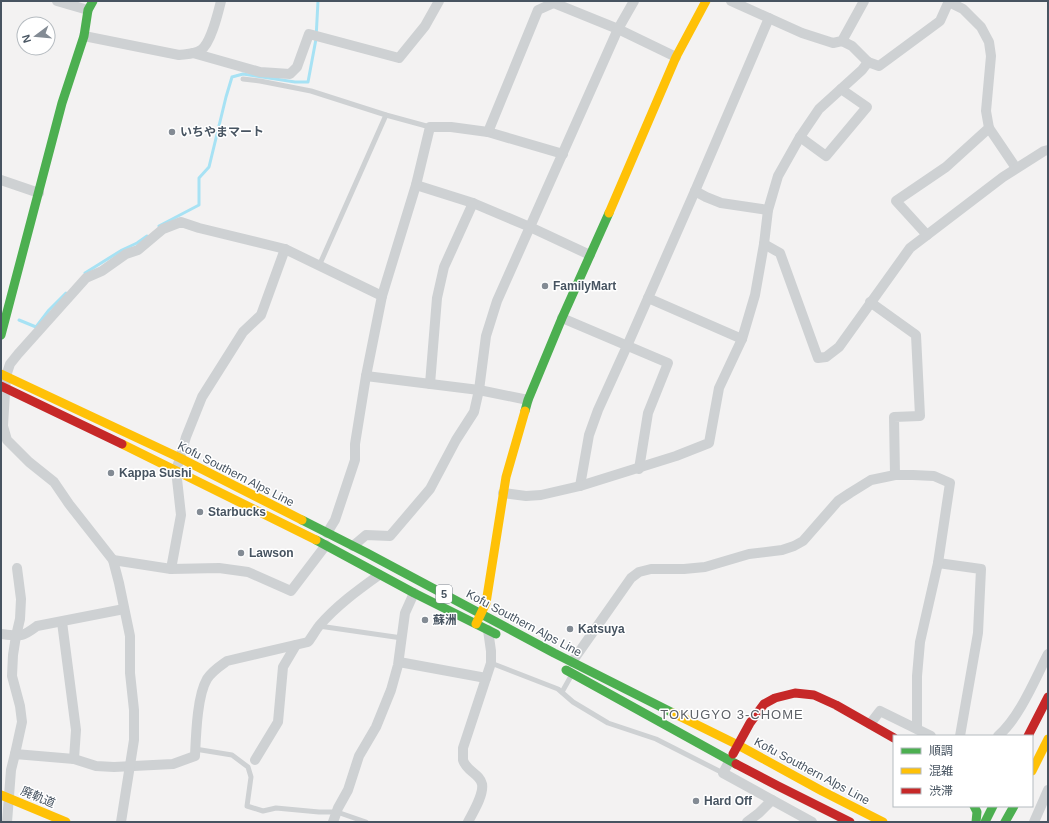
<svg xmlns="http://www.w3.org/2000/svg" width="1049" height="823" viewBox="0 0 1049 823" font-family="Arial,'Noto Sans JP',sans-serif">
<style>
.lines{fill:none;stroke-linecap:round;stroke-linejoin:round}
.stream{stroke:#a7e2f4;stroke-width:3}
.lane{stroke:#ced1d3;stroke-width:5}
.street{stroke:#ced1d3;stroke-width:10}
.fast{stroke:#4caf50;stroke-width:9}
.slow{stroke:#ffc107;stroke-width:9}
.jam{stroke:#c62828;stroke-width:9}
.poi-dot{fill:#838b94;stroke:#fff;stroke-width:1.5}
.labels{text-anchor:middle;dominant-baseline:central;stroke-width:3;stroke-linejoin:round;paint-order:stroke}
.shield{fill:#fff;stroke:#7e8790;stroke-width:1}
.shield-label{font-size:11px;font-weight:bold;fill:#475461}
.poi-label{font-size:12px;font-weight:bold;fill:#475461;stroke:#fff;text-anchor:start}
.street-label{font-size:12px;fill:#475461;stroke:#fff}
.neighbourhood-label{font-size:13px;letter-spacing:1px;fill:#5d6167;stroke:#fff}
</style>
<rect width="100%" height="100%" fill="#f3f2f2"/>
<g class="lines">
<!-- stream -->
<g class="stream">
<polyline points="159,226 199,205 199,178 209,167 226,97 232,77 243,74 295,82 308,82 316,39 318,1"/>
<polyline points="85,273 122,250 137,243 147,236"/>
<polyline points="19,320 36,327 49,310 66,293"/>
</g>
<!-- lane -->
<g class="lane">
<polyline points="243,79 260,81 311,91 386,115 430,127"/>
<polyline points="319,266 386,115"/>
<polyline points="319,626 402,638"/>
<polyline points="491,663 558,689 573,702 608,723 656,739 723,773"/>
<polyline points="562,692 571,676"/>
<polyline points="195,749 232,755 248,767 251,777 247,806 263,811 276,808 319,812 337,812 366,822"/>
</g>
<!-- street -->
<g class="street">
<polyline points="57,1 88,10"/>
<polyline points="552,1 554,3 618,29 676,57"/>
<polyline points="731,1 802,33 833,43 842,41 864,1"/>
<path d="M84,36L179,55C186,54 195,54 201,50C211,43 218,13 221,1"/>
<polyline points="842,41 852,46 868,62"/>
<polyline points="193,53 260,72 290,74 297,67 309,34 399,58 425,26 439,1"/>
<polyline points="989,128 1016,168"/>
<polyline points="488,132 563,154"/>
<polyline points="800,137 826,156 867,107 841,89"/>
<polyline points="1,180 39,193"/>
<polyline points="416,185 473,203 530,227 590,255"/>
<polyline points="695,191 706,197 721,203 768,210"/>
<polyline points="927,235 896,201 946,167 989,128 986,111 991,56 989,42 981,27 963,9 949,2"/>
<polyline points="764,244 780,253 818,358 826,357 839,347 910,248 1003,177 1044,151 1048,150"/>
<polyline points="648,298 742,339"/>
<polyline points="870,302 916,335 920,416 894,417 895,475"/>
<polyline points="562,318 668,363 648,413 639,469"/>
<polyline points="366,376 479,390 528,400"/>
<polyline points="430,384 437,298 444,267 473,203"/>
<polyline points="580,486 589,435 598,410 627,346 695,191 769,18"/>
<polyline points="503,493 526,496 541,495 580,486 676,456 709,443 719,388 742,339 755,295 764,244 768,210 778,176 800,137 819,109 862,70 868,62 879,66 940,21 949,1"/>
<polyline points="327,533 335,520 355,460 355,444 366,376 382,296 416,185 430,127 451,127 488,132 538,10 558,1"/>
<polyline points="353,546 366,535 390,536 430,489 456,440 474,412 479,390 486,336 497,301 618,29 634,1"/>
<polyline points="113,560 171,569 219,568 248,572 291,591 326,545"/>
<polyline points="938,563 981,569 978,633 960,736"/>
<polyline points="171,569 181,515 176,470 180,458 186,437 202,397 243,332 261,315 285,249"/>
<polyline points="62,622 76,730 74,759"/>
<path d="M1,634C20,636 21,638 37,626L124,609"/>
<polyline points="399,662 486,678"/>
<polyline points="572,662 631,578 639,572 651,569 684,569 705,567 749,554 782,550 794,546 803,541 838,501 850,493 871,480 895,475 913,475 934,476 950,483 938,563 920,642 917,676 917,729"/>
<polyline points="870,724 880,711 931,736"/>
<path d="M998,736C1020,717 1035,679 1048,654"/>
<polyline points="15,754 22,722 20,706 12,676 13,655 16,636 20,619 21,599 17,568"/>
<polyline points="255,760 278,722 283,667 296,645"/>
<polyline points="730,760 723,773 812,822"/>
<path d="M7,822L11,770L15,754L74,759L96,766L114,767L173,764L195,756C196,735 197,696 207,679C212,671 220,666 227,661L308,642C312,637 315,631 319,626C336,606 358,590 379,575"/>
<polyline points="121,822 134,740 134,710 130,673 130,636 119,583 113,560 69,504 54,482 29,462 7,440 3,426 6,376 10,364 18,354 86,278 102,271 126,254 138,250 163,229 181,222 199,228 285,249 382,296"/>
<polyline points="333,822 338,808 348,790 359,756 376,727 391,690 398,665 405,613 414,593"/>
<path d="M468,822C473,812 484,795 482,784C480,774 466,771 463,760C463,757 463,752 463,748L491,663V651L488,630"/>
<polyline points="747,822 759,813 772,800"/>
<polyline points="1034,822 1048,790"/>
</g>
<!-- fast -->
<g class="fast">
<polyline points="1,335 62,103 84,36 88,10 93,1"/>
<polyline points="525,411 528,400 562,318 609,213"/>
<polyline points="302,520 367,553 554,653 673,713"/>
<polyline points="316,540 414,593 496,634"/>
<polyline points="566,670 736,764"/>
<polyline points="974,806 977,812 976,822"/>
<polyline points="985,822 993,806"/>
<polyline points="1005,822 1014,806"/>
</g>
<!-- slow -->
<g class="slow">
<polyline points="609,213 676,57 706,1"/>
<polyline points="1,374 180,458 302,520"/>
<polyline points="122,444 316,540"/>
<polyline points="476,624 486,603 506,477 525,411"/>
<polyline points="673,713 738,745 822,791 883,822"/>
<polyline points="1032,771 1048,739"/>
<polyline points="1,795 66,822"/>
</g>
<!-- jam -->
<g class="jam">
<polyline points="1,386 122,444"/>
<polyline points="1028,736 1048,697"/>
<polyline points="733,754 750,723 764,704 775,698 795,693 814,695 836,705 894,738"/>
<polyline points="736,764 778,786 850,822"/>
</g>
</g>
<!-- markers -->
<g class="poi-dot">
<circle cx="172" cy="132" r="4"/>
<circle cx="545" cy="286" r="4"/>
<circle cx="111" cy="473" r="4"/>
<circle cx="200" cy="512" r="4"/>
<circle cx="241" cy="553" r="4"/>
<circle cx="425" cy="620" r="4"/>
<circle cx="570" cy="629" r="4"/>
<circle cx="696" cy="801" r="4"/>
</g>
<g class="labels">
<!-- shield labels -->
<rect class="shield" x="436" y="585" width="16" height="18" rx="3"/>
<g class="shield-label">
<text x="444" y="594">5</text>
</g>
<!-- poi labels -->
<g class="poi-label">
<text x="180" y="132">いちやまマート</text>
<text x="553" y="286">FamilyMart</text>
<text x="119" y="473">Kappa Sushi</text>
<text x="208" y="512">Starbucks</text>
<text x="249" y="553">Lawson</text>
<text x="433" y="620">蘇洲</text>
<text x="578" y="629">Katsuya</text>
<text x="704" y="801">Hard Off</text>
</g>
<!-- street labels -->
<g class="street-label">
<text transform="translate(236 474) rotate(27)">Kofu Southern Alps Line</text>
<text transform="translate(524 623) rotate(28)">Kofu Southern Alps Line</text>
<text transform="translate(812 771) rotate(28)">Kofu Southern Alps Line</text>
<text transform="translate(38 797) rotate(23)">廃軌道</text>
</g>
<!-- neighbourhood labels -->
<g class="neighbourhood-label">
<text x="732" y="714">TOKUGYO 3-CHOME</text>
</g>
</g>
<!-- border -->
<rect width="1049" height="823" fill="none" stroke="#475461" stroke-width="4"/>
<!-- legend -->
<rect x="893" y="735" width="140" height="72" fill="#ffffff" stroke="#b5bbc0"/>
<rect x="901" y="748" width="20" height="6" fill="#4caf50" stroke="#b5bbc0"/>
<text x="929" y="755" font-size="12" fill="#475461">順調</text>
<rect x="901" y="768" width="20" height="6" fill="#ffc107" stroke="#b5bbc0"/>
<text x="929" y="775" font-size="12" fill="#475461">混雑</text>
<rect x="901" y="788" width="20" height="6" fill="#c62828" stroke="#b5bbc0"/>
<text x="929" y="795" font-size="12" fill="#475461">渋滞</text>
<!-- north arrow -->
<g transform="translate(36 36) rotate(254)"><circle r="19" fill="#ffffff" stroke="#b5bbc0"/>
<path d="M0-3L7 15L0 10L-7 15Z" fill="#838b94"/>
<text y="-6" font-size="11" font-weight="bold" text-anchor="middle" fill="#475461">N</text>
</g>
</svg>
